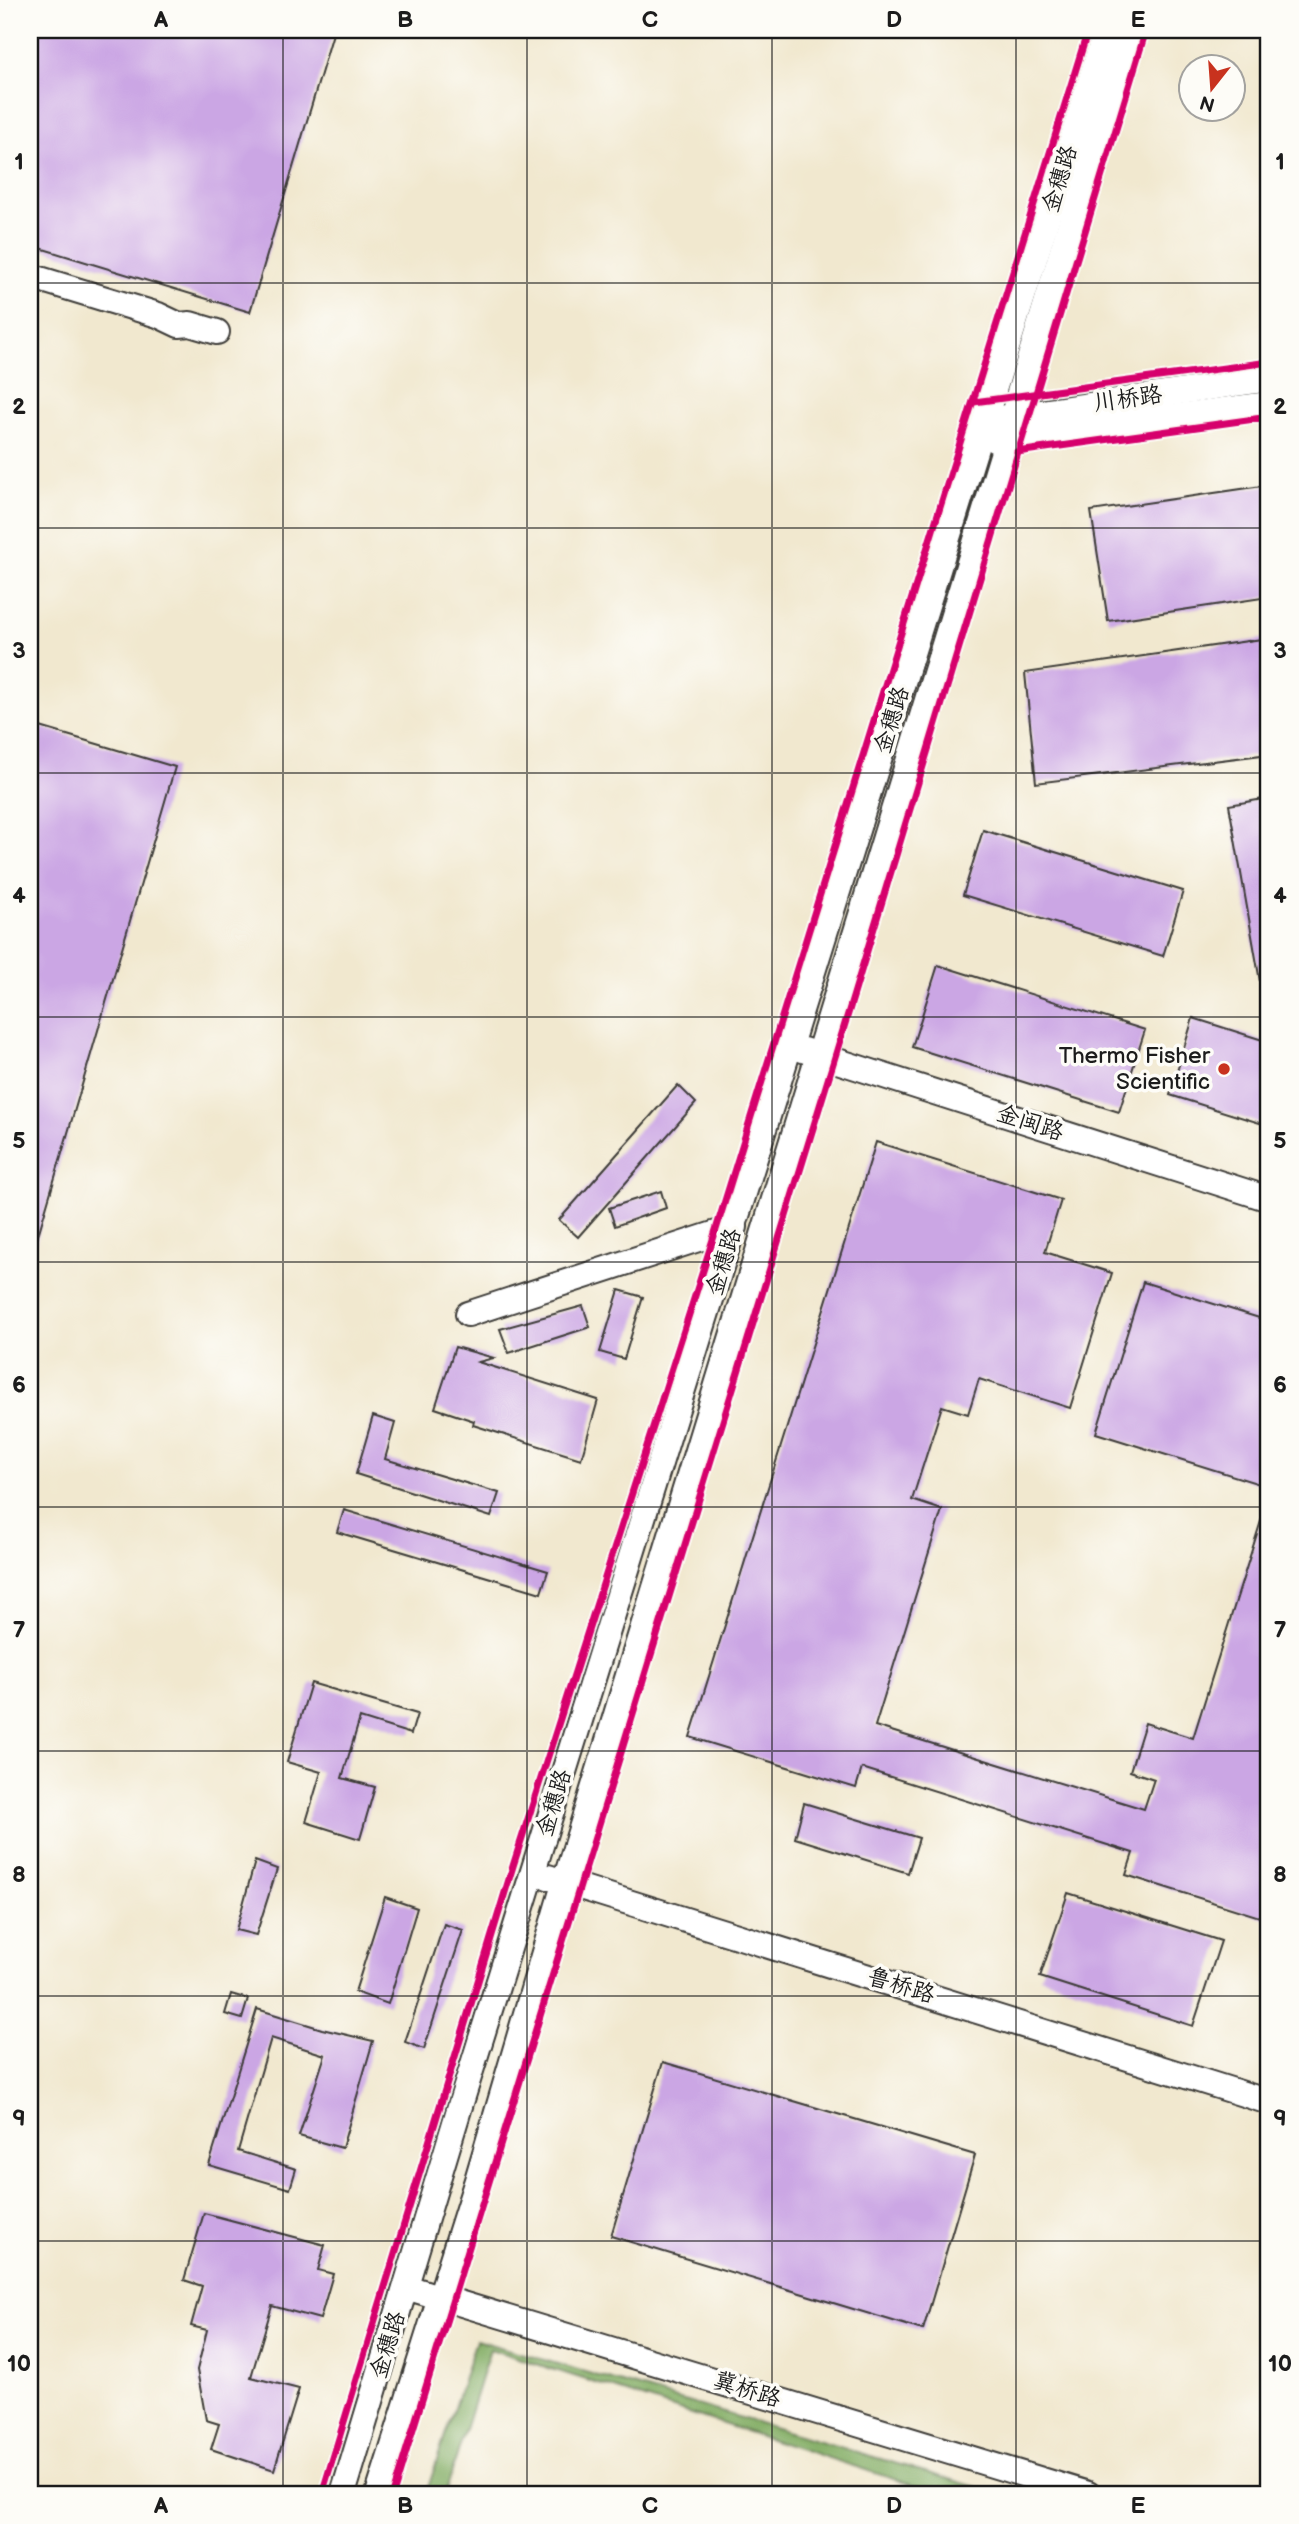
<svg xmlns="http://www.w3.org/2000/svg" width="1299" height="2524" viewBox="0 0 1299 2524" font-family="'Balsamiq Sans','LXGW WenKai TC',sans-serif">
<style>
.forest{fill:#84ae66;stroke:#506541;stroke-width:2}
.building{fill:#cba6e4}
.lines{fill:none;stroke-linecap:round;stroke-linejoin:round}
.minor-casing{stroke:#3c3b37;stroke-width:28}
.minor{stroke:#fff;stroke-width:24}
.cycleway-casing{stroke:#fdfcf7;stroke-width:11}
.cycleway{stroke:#d6006c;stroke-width:7}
.grid{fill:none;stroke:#1c1c1c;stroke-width:2;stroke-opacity:0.55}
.poi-dot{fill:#c8321e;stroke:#fdfcf7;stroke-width:2.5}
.labels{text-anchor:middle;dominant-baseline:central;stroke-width:7;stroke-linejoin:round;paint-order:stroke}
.street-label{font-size:23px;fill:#1c1c1c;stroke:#fdfcf7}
.poi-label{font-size:23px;fill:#1c1c1c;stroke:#fdfcf7;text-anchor:end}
.neatline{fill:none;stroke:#1c1c1c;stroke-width:2.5}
.grid-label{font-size:23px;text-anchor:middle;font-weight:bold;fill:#1c1c1c}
</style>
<rect width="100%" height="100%" fill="#fdfcf7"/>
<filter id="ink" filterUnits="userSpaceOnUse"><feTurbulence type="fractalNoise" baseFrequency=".0143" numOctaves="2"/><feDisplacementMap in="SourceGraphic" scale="14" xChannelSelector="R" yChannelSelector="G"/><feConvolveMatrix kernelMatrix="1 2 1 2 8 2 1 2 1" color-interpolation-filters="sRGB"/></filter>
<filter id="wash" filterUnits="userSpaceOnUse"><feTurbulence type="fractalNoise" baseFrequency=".00686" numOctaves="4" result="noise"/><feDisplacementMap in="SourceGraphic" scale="28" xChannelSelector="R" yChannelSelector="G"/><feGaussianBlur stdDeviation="1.57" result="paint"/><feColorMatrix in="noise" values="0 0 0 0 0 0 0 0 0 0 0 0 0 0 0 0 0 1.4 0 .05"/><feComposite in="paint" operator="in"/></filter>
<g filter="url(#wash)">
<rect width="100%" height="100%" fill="#f1e8cf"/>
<!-- forest -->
<polygon class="forest" points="476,2340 1000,2494 940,2494 490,2349 445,2494 426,2494"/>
<g id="blocks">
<!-- building -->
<g class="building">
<polygon points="30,30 334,30 250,312 30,245"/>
<polygon points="1269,485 1269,597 1108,621 1091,511"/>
<polygon points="1269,638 1269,754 1036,783 1025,673"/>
<polygon points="30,724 175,767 34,1249 30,1248"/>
<polygon points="1269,798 1269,987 1261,987 1229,805"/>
<polygon points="983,830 1183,891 1163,956 963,895"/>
<polygon points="938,965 1145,1030 1119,1112 912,1047"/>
<polygon points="1193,1018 1269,1042 1269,1126 1170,1095"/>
<polygon points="678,1085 696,1103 578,1237 559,1220"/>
<polygon points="876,1142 1061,1200 1045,1252 1112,1273 1070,1408 979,1379 968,1414 942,1406 912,1500 942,1510 875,1726 1144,1809 1154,1779 1130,1771 1145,1723 1193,1738 1266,1505 1269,1506 1269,1920 1126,1875 1133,1853 862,1768 856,1788 690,1737"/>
<polygon points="661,1191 666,1208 615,1226 609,1208"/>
<polygon points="1143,1282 1269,1321 1269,1487 1096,1433"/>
<polygon points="619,1290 643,1297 624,1359 600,1352"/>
<polygon points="583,1306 590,1327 509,1353 500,1329"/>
<polygon points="455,1347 494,1358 478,1362 598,1400 581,1459 473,1425 474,1421 435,1408"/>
<polygon points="373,1416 395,1423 385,1459 499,1493 491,1517 356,1474"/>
<polygon points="344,1510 548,1571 541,1593 337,1532"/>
<polygon points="311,1683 417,1714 411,1734 360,1718 342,1778 375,1787 360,1839 306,1822 321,1772 287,1762"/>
<polygon points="804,1803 919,1838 908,1873 795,1838"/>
<polygon points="255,1861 277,1869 256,1935 236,1930"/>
<polygon points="1068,1893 1221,1941 1193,2026 1040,1977"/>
<polygon points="385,1897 417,1908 388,2004 355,1992"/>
<polygon points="444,1924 463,1930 424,2049 405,2042"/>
<polygon points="231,1994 248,1999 242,2019 225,2014"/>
<polygon points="257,2009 322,2029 373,2041 342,2148 299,2136 325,2055 271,2038 238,2151 296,2169 290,2189 209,2165"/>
<polygon points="663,2062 975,2155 923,2330 611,2236"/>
<polygon points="204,2213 325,2245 318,2270 333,2274 320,2319 272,2306 251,2377 299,2389 274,2470 211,2449 219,2424 206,2420 197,2370 207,2330 191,2326 202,2286 184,2280"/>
</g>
</g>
</g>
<g filter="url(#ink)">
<use href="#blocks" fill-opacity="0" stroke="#3c3b37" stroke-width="2"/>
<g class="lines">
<!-- minor casing -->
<g class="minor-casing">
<g id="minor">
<polyline points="30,276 158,315 179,325 190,324 217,332"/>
<polyline points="1000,418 1269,379"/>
<polyline points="994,440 1269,404"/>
<polyline points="803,1050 1269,1199"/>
<polyline points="468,1314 735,1227"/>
<polyline points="548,1877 1269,2102"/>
<polyline points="406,2287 1088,2494"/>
<polyline points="343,2494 460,2106 1106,30"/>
<polyline points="378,2494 477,2180 565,1881 1007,439 1018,396 1129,30"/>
</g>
</g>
<!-- minor -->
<use href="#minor" class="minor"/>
<!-- cycleway casing -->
<g class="cycleway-casing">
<g id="cycleway">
<polyline points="974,402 1269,362"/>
<polyline points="1017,452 1269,417"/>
<polyline points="322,2494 513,1866 715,1233 1088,30"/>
<polyline points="393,2494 834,1060 1146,30"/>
</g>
</g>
<!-- cycleway -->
<use href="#cycleway" class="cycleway"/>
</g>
</g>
<!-- grid -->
<path class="grid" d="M283,30V2494M527,30V2494M772,30V2494M1016,30V2494M30,283H1269M30,528H1269M30,773H1269M30,1017H1269M30,1262H1269M30,1507H1269M30,1751H1269M30,1996H1269M30,2241H1269"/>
<!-- markers -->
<circle class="poi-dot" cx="1224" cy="1069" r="7"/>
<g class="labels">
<!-- street labels -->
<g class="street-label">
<text transform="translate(1060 179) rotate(-73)">金穗路</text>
<text transform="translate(1128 399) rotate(-8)">川桥路</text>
<text transform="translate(892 720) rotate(-73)">金穗路</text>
<text transform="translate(1030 1123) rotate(18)">金闽路</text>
<text transform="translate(724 1262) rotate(-73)">金穗路</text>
<text transform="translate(554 1803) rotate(-73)">金穗路</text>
<text transform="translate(901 1986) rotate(17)">鲁桥路</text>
<text transform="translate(388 2345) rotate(-73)">金穗路</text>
<text transform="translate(747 2390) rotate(17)">冀桥路</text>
</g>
<!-- poi labels -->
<g class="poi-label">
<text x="1210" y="1056">Thermo Fisher<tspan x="1210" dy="26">Scientific</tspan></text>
</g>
</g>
<!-- margin -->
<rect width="1299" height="2524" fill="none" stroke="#fdfcf7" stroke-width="77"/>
<!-- north arrow -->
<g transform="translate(1212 88) rotate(197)"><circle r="33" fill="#fdfcf7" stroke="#a3a29f" stroke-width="2"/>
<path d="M0-5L12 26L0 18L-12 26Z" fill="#c8321e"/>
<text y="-10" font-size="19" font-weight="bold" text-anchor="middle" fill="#1c1c1c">N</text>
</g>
<rect x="38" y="38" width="1222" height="2448" class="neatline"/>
<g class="grid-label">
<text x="161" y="27">A</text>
<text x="405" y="27">B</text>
<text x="650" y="27">C</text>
<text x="894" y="27">D</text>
<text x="1138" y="27">E</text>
<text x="19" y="169">1</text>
<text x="1280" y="169">1</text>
<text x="19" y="414">2</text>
<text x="1280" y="414">2</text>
<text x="19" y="658">3</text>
<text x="1280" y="658">3</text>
<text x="19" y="903">4</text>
<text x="1280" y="903">4</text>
<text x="19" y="1148">5</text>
<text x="1280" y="1148">5</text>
<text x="19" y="1392">6</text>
<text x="1280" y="1392">6</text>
<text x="19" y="1637">7</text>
<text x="1280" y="1637">7</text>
<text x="19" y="1882">8</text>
<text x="1280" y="1882">8</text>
<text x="19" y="2126">9</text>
<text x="1280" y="2126">9</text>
<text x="19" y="2371">10</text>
<text x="1280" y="2371">10</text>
<text x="161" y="2513">A</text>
<text x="405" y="2513">B</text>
<text x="650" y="2513">C</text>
<text x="894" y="2513">D</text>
<text x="1138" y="2513">E</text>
</g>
</svg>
